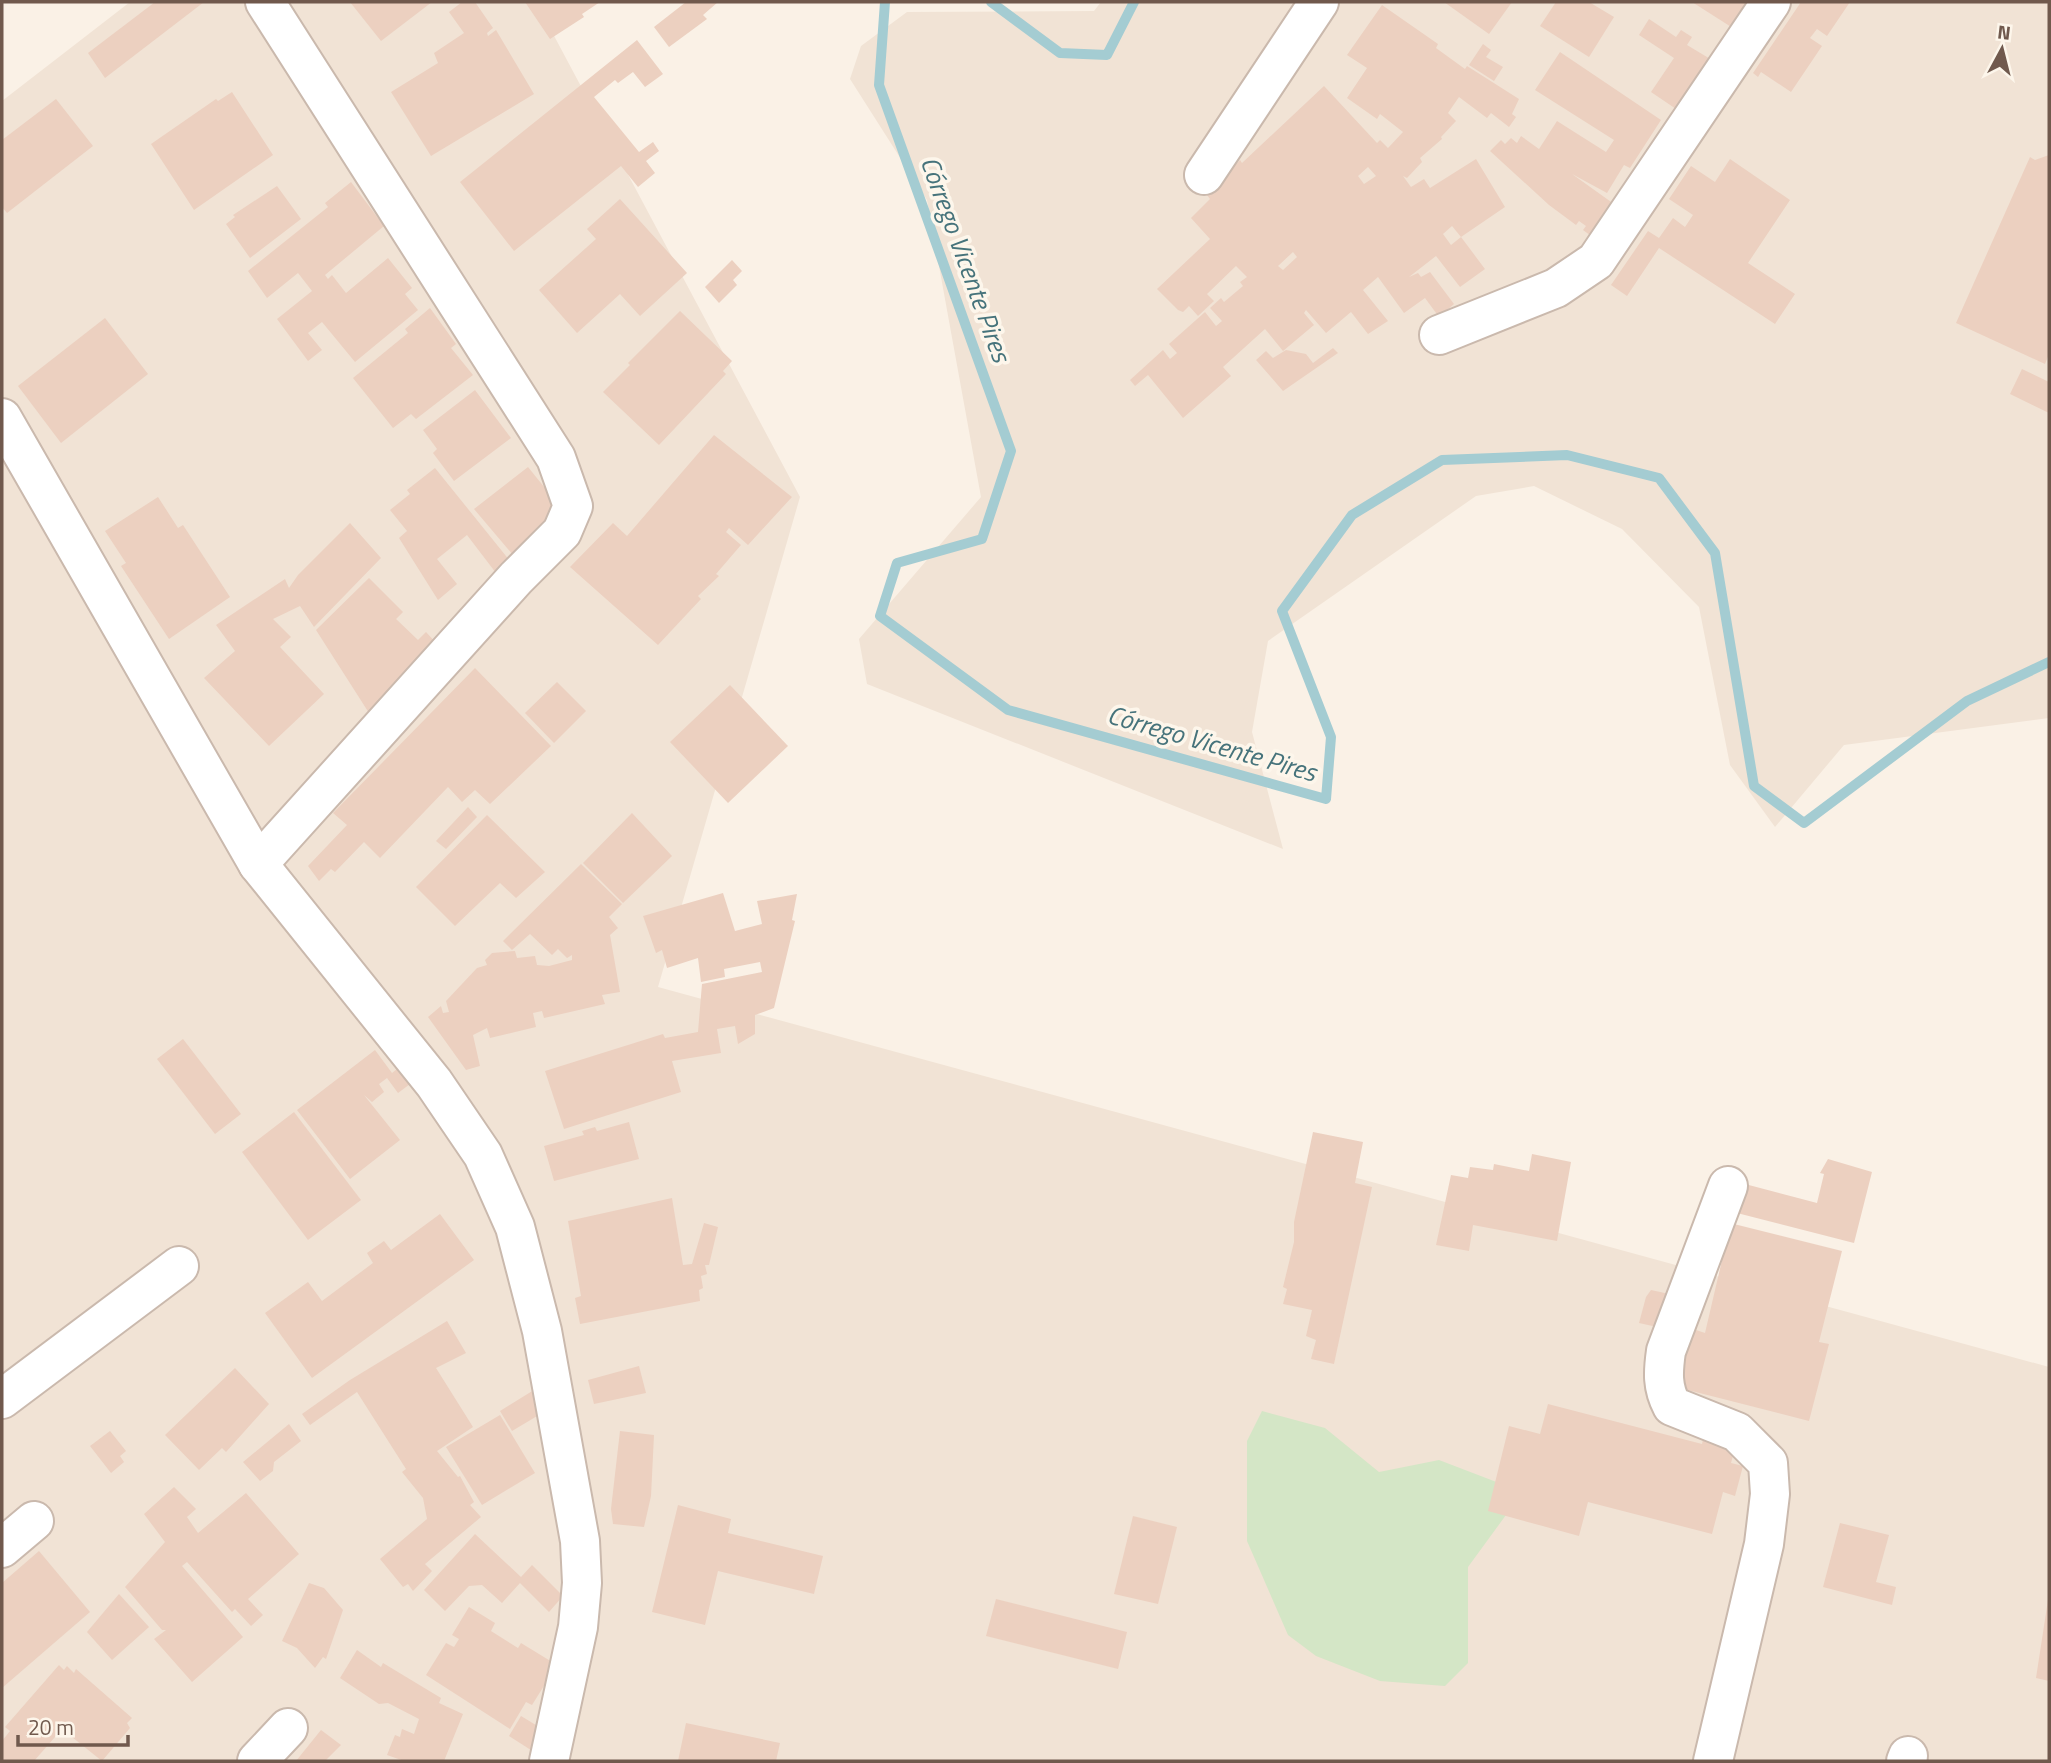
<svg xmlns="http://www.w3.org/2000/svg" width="2051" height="1763" viewBox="0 0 2051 1763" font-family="'Titillium Web',sans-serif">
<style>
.residential{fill:#f1e3d5}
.green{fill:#d4e6c6}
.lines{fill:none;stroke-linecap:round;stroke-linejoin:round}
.stream{stroke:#a4ccd2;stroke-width:10}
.building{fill:#ecd0c0;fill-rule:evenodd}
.minor-casing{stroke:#cab9ad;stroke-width:42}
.minor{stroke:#fff;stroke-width:38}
.labels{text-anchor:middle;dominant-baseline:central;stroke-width:7;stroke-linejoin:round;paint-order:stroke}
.water-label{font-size:26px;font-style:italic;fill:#46737b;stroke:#fdf6eb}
</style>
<rect width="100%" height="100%" fill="#faf1e6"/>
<!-- residential -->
<g class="residential">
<polygon points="130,2 536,2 800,497 658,987 2049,1367 2049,1761 2,1761 2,101"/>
<polygon points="1101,2 2049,2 2049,718 1844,745 1775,827 1730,765 1699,607 1622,529 1534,486 1476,496 1268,641 1252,732 1283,849 867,684 859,639 981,497 927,200 850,79 861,46 907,12 1094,11"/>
</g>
<!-- green -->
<polygon class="green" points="1262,1411 1325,1428 1379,1472 1439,1460 1499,1483 1506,1515 1468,1567 1468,1663 1445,1686 1380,1681 1316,1656 1288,1635 1247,1541 1247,1441"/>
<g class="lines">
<!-- stream -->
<g class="stream">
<polyline points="885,2 879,85 1011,451 982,539 897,563 880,616 1008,710 1326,799 1331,737 1282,611 1352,515 1442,460 1567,455 1659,478 1715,553 1754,786 1804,823 1967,701 2049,662"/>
<polyline points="991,2 1060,53 1107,55 1134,2"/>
</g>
</g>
<!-- building -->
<g class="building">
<polygon points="155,2 204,2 105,78 88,53"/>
<polygon points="350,2 432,2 381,41"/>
<polygon points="462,2 475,2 493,28 487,33 488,36 496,30 534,94 431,156 391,92 438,63 434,53 464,33 449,12"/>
<polygon points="525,2 600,2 582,14 584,17 550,39"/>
<polygon points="686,2 718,2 703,15 707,19 669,47 654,27"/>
<polygon points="1444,2 1512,2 1489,34"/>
<polygon points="1556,2 1589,2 1614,17 1589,57 1540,26"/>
<polygon points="1692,2 1760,2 1736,30"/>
<polygon points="1801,2 1850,2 1827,36 1817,29 1810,38 1822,46 1791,92 1761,72 1758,77 1753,73"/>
<path d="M1382,5L1438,44L1436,48L1465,69L1467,66L1519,99L1512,114L1516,117L1509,127L1491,113L1487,118L1459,97L1448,113L1456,121L1441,137L1442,139L1420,158L1422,162L1407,178L1403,176L1411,187L1424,179L1430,188L1476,159L1505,207L1461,237L1485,269L1460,287L1436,256L1409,277L1418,273L1421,277L1430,272L1454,304L1439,317L1425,298L1404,313L1378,277L1363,290L1388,321L1368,334L1351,312L1326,333L1306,310L1304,313L1314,325L1283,351L1265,329L1223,367L1231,376L1183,418L1148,375L1135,386L1130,380L1163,350L1170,359L1177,353L1169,344L1205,312L1216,326L1222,321L1210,308L1221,298L1224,302L1243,286L1240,282L1247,277L1236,266L1207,294L1214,301L1198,316L1189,306L1183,312L1178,310L1157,289L1210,239L1191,218L1210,199L1207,195L1240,160L1242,163L1324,86L1377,143L1380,140L1388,148L1403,132L1380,114L1377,119L1347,98L1367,68L1347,55ZM1368,167L1376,176L1364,184L1358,176ZM1452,226L1461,237L1451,245L1443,234ZM1293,252L1297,257L1283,270L1278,266Z"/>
<polygon points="1649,19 1676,37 1681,30 1692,37 1687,45 1717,63 1682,113 1651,92 1674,58 1639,35"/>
<polygon points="637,40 663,74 645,87 633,72 618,83 615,80 594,97 639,152 653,142 659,151 646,161 655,173 638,187 621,166 514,251 460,182"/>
<polygon points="1483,44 1491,50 1486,57 1503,67 1494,81 1469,65"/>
<polygon points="1560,52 1661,120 1630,168 1624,165 1607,193 1572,174 1621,209 1598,241 1583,230 1586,226 1579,221 1576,225 1549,205 1490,151 1501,140 1505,144 1511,138 1517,143 1521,136 1539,149 1557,121 1606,152 1614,140 1535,90"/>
<polygon points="232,92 273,155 194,210 151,144 216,99 218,101"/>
<polygon points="56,99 93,146 7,213 2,207 2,140"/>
<polygon points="2049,155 2049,354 2045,364 1956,323 2030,157 2035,160"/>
<polygon points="1730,159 1790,200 1748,263 1795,294 1775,324 1659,248 1627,296 1611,285 1648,231 1659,238 1673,218 1685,227 1693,215 1669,199 1691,166 1715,182"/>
<polygon points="351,182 384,226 325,275 328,279 332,275 346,293 388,258 412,288 405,294 418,310 355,362 322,322 308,333 322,350 308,361 277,319 312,291 298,273 267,298 248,271 328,207 325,203"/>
<polygon points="277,186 301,219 250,258 226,224 235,217 233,215"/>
<polygon points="620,199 687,273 640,316 620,294 577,333 539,290 596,239 587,229"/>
<polygon points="732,260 742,271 733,280 737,285 719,303 705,287"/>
<polygon points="430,308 456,344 451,348 473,375 416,419 411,414 393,428 353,378 408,333 405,329"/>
<polygon points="680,311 732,361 723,371 726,374 659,445 603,392 630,365 628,363"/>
<polygon points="105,318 148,374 61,443 18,386"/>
<polygon points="1333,348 1338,353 1283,391 1256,360 1266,351 1273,358 1286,350 1306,354 1313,363"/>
<polygon points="2022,369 2049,382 2049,413 2010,394"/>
<polygon points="475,390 511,438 454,481 433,453 437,449 423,430"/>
<polygon points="714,435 792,497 748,545 729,528 726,532 741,545 716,574 719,576 698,596 701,599 658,645 570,567 613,523 627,536"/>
<polygon points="528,467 566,514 513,555 474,509"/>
<polygon points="435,468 510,561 496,573 467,535 437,559 457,584 438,600 399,538 407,531 390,510 410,494 407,490"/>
<polygon points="158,497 178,528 183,525 230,597 169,639 121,566 126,563 105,531"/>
<polygon points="350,523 381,558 314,627 300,606 273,619 291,637 280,647 324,694 269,746 204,678 235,651 216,625 285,579 289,588 298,575"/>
<polygon points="369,578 403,612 396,619 418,640 426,632 437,644 369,713 316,630"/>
<polygon points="475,668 551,746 490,804 475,790 462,802 448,787 380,858 364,842 335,872 331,869 319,881 308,866 347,825 333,813"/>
<polygon points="557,682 586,711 554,743 525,713"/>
<polygon points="730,685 788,746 728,803 670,742"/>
<polygon points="468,807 477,817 446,849 436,841"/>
<polygon points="632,813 672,856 623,903 583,863"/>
<polygon points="487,815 545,872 516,898 500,883 455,926 416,887"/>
<polygon points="581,864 622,904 609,917 618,928 610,935 620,992 602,995 605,1004 544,1018 542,1011 533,1013 536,1027 490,1038 487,1028 473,1035 480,1066 466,1070 428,1017 441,1006 443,1013 449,1012 446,1001 477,968 487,965 485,960 492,953 515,951 517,958 535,956 537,965 549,966 572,960 572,955 567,958 558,949 552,955 530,934 512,950 503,941"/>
<polygon points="723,893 735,931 762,924 757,901 797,894 792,920 795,921 774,1008 755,1015 755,1034 738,1044 735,1026 717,1029 721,1053 672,1061 681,1092 564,1129 545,1071 663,1034 665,1038 698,1032 702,984 762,972 760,962 724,969 725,977 701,982 698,958 667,968 662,950 656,953 643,916"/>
<polygon points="183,1039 241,1114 215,1134 157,1059"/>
<polygon points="375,1050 392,1073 406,1062 418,1078 398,1093 387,1078 379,1084 384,1092 372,1102 364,1095 400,1140 350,1179 297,1110"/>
<polygon points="294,1112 361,1200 308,1240 242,1152"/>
<polygon points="629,1122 639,1159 554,1181 544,1146 584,1135 582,1131 595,1127 597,1131"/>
<polygon points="1313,1132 1363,1142 1355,1183 1372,1187 1334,1364 1311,1359 1316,1340 1306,1336 1312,1310 1283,1304 1287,1289 1283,1287 1294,1242 1294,1222"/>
<polygon points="1532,1154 1571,1162 1557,1241 1473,1225 1469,1251 1436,1245 1451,1175 1468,1178 1470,1167 1493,1170 1494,1164 1529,1171"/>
<polygon points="1828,1159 1872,1172 1854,1243 1737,1213 1745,1184 1817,1203 1824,1174 1820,1173"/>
<polygon points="672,1198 683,1265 692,1264 704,1223 718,1227 709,1265 705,1265 707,1274 701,1276 703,1288 699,1290 700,1301 580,1324 575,1298 581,1296 568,1221"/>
<polygon points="440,1214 474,1260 312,1378 265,1313 308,1282 322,1301 373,1263 367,1253 384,1241 391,1250"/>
<polygon points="1734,1224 1842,1251 1819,1342 1829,1344 1809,1421 1676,1387 1693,1329 1705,1333 1726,1243"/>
<polygon points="1651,1290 1674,1295 1666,1329 1639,1323 1646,1297"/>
<polygon points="447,1321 466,1353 436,1368 473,1427 437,1451 458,1477 460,1476 474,1502 470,1505 481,1517 425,1564 432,1571 413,1591 408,1584 403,1587 380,1559 427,1519 423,1498 402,1472 406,1469 357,1392 310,1425 302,1414 350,1380"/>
<polygon points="639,1366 646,1393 594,1404 588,1380"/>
<polygon points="235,1368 269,1404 226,1452 222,1448 199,1470 165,1435"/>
<polygon points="555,1377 559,1403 512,1431 500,1411"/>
<polygon points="1548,1404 1702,1444 1704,1435 1734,1452 1731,1463 1743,1466 1735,1496 1723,1492 1712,1534 1588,1502 1579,1536 1488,1511 1509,1426 1540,1434"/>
<polygon points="500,1415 535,1473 482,1505 446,1447"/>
<polygon points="289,1424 301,1441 274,1462 273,1471 260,1481 243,1462"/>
<polygon points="110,1431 126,1451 120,1456 124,1462 111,1473 90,1446"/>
<polygon points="620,1431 654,1435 651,1496 644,1527 613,1524 611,1509"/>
<polygon points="174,1487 196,1509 187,1517 198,1533 246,1493 299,1554 248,1599 263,1615 251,1626 235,1609 232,1612 187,1562 182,1566 243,1637 192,1682 154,1639 166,1630 162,1630 125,1587 165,1542 144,1514"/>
<polygon points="678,1505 731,1519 728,1533 823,1556 814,1594 718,1571 705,1625 652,1612"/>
<polygon points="1133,1516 1177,1527 1158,1604 1114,1594"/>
<polygon points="1840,1523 1889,1535 1876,1582 1896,1587 1892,1605 1823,1587"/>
<polygon points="475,1534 521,1577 532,1565 563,1596 549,1612 520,1583 502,1603 482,1585 469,1586 445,1611 424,1590"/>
<polygon points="39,1551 90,1612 2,1688 2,1583"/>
<polygon points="309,1583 324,1588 343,1610 326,1659 323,1657 315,1668 297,1648 282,1641"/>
<polygon points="119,1594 149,1627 112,1660 87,1632"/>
<polygon points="996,1599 1127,1632 1118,1669 986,1636"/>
<polygon points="2048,1600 2049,1600 2049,1681 2036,1678"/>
<polygon points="469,1607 495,1623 491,1631 518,1648 521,1643 557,1665 532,1705 526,1702 510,1729 426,1675 446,1643 454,1647 459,1639 452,1635"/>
<polygon points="357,1650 381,1667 383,1663 441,1698 439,1703 463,1714 444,1761 404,1761 387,1755 395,1735 400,1737 402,1729 414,1734 419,1719 388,1703 379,1704 340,1678"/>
<polygon points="59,1665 64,1670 67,1666 74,1673 76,1669 132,1718 127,1723 130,1728 102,1761 62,1729 34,1761 2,1761 2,1741 10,1731 5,1727"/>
<polygon points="521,1716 554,1736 548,1761 509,1736"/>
<polygon points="686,1723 780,1743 776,1761 678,1761"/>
<polygon points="321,1730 341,1745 325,1761 296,1761"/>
</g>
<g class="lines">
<!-- minor casing -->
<g class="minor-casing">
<g id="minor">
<polyline points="265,2 556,458 573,506 562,532 516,578 258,864 434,1083 483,1155 515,1227 542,1331 580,1541 582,1583 578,1627 549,1761"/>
<polyline points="1204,175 1319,2"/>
<polyline points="1439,335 1556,288 1596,261 1771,2"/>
<polyline points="2,418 258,864"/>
<polyline points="2,1399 179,1266"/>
<polyline points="2,1548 34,1521"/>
<polyline points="257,1761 288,1728"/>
<path d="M1713,1761L1764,1544L1770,1494L1768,1463L1737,1432L1672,1406C1662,1387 1663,1372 1666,1351L1728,1186"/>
<polyline points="1906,1761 1908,1756"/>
</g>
</g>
<!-- minor -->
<use href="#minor" class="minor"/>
</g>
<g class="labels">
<!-- water labels -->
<g class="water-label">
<text transform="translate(966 259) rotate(70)">Córrego Vicente Pires</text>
<text transform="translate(1212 743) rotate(16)">Córrego Vicente Pires</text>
</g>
</g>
<!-- border -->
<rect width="2051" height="1763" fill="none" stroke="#70594d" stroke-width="7"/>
<!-- north arrow -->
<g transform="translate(2002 49) rotate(7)" stroke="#fdf6eb" stroke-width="5" paint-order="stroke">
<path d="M0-5L12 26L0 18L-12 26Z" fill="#70594d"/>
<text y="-10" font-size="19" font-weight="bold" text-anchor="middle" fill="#70594d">N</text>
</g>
<!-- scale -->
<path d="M18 1735v10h110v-10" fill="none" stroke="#70594d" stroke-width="3.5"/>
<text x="28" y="1735" font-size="21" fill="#70594d" stroke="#fdf6eb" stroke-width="5" paint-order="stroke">20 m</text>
</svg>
